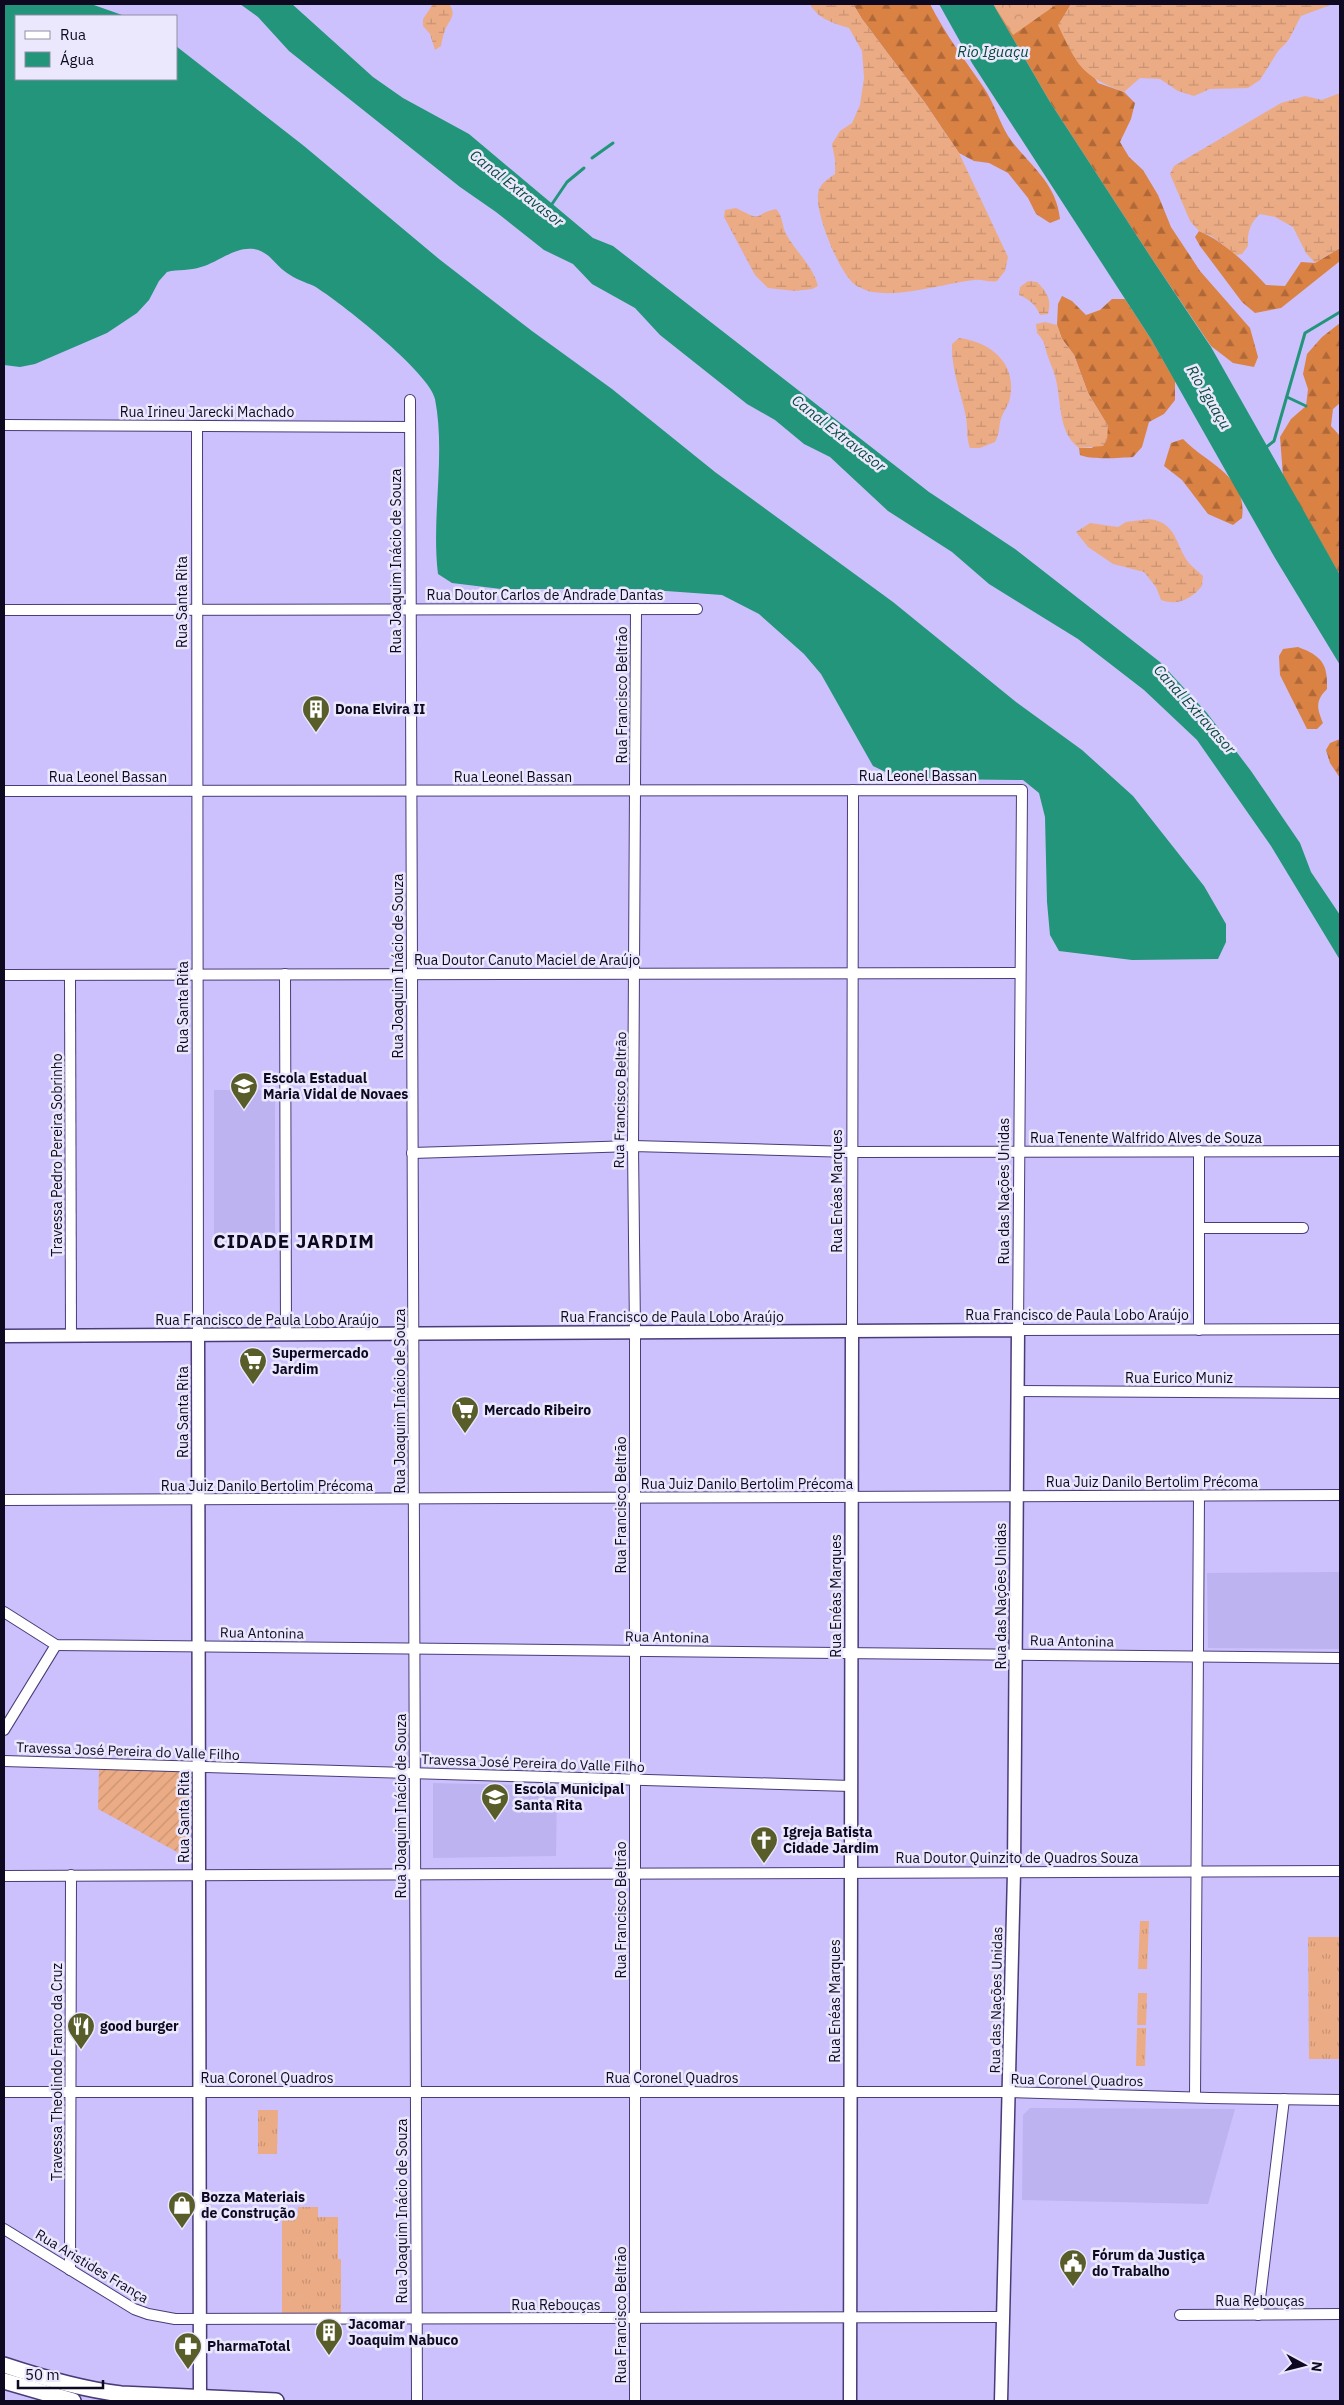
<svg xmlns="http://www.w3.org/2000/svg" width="1344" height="2405" viewBox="0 0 1344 2405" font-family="'IBM Plex Sans',sans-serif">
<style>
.built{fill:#bdb3f1}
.grass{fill:url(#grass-tufts)}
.forest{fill:url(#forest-firs)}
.wetland{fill:url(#wetland-marsh)}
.park{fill:url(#park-crowns)}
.garden{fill:url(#garden-furrows)}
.water{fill:#22957a}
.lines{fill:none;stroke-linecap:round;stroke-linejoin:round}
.stream{stroke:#22957a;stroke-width:3}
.minor-casing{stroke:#4a3b79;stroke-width:12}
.tertiary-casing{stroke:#4a3b79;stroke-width:15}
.secondary-casing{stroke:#4a3b79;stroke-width:18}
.minor{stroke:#fff;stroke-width:10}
.tertiary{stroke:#fff;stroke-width:12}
.secondary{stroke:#fff;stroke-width:15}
.labels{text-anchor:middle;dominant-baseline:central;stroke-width:5;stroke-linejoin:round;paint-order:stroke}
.street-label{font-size:14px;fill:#0e0820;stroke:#ebe8fe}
.poi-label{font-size:14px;font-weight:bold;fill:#0e0820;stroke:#ebe8fe;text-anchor:start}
.water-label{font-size:15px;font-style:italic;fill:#09493a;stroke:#ebe8fe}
.district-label{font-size:19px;font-weight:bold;letter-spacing:1px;fill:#0e0820;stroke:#ebe8fe}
</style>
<defs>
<pattern id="grass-tufts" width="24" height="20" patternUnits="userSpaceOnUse" patternTransform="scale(1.25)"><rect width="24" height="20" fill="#ebac85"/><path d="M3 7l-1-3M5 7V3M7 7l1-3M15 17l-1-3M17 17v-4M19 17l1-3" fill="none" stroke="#c89273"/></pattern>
<pattern id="forest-firs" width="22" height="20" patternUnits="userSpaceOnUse" patternTransform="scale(1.25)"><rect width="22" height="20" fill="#da8144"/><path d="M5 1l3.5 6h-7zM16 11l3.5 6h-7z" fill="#af6838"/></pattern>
<pattern id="wetland-marsh" width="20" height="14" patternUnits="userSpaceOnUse" patternTransform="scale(1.25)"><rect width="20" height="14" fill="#ebac85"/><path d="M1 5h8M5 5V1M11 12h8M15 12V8" fill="none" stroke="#c89273"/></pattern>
<pattern id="park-crowns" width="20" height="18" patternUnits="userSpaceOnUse" patternTransform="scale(1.25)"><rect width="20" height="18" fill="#ebac85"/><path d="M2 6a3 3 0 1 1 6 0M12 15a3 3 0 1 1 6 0" fill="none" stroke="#c89273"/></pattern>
<pattern id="garden-furrows" width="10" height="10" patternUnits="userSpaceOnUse" patternTransform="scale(1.25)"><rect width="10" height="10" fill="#ebac85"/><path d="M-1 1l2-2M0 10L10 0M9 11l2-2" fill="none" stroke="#c89273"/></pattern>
</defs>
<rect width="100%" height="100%" fill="#ccc1fc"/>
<!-- built -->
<g class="built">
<polygon points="214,1090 275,1090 275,1233 214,1234"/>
<polygon points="1340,1572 1340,1649 1208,1648 1207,1573"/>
<polygon points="433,1783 557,1786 556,1856 433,1858"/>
<polygon points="1030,2108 1235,2109 1208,2204 1022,2200 1023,2115"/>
</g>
<!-- grass -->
<g class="grass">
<polygon points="1140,1921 1149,1921 1147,1969 1138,1969"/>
<polygon points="1308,1937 1340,1937 1340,2059 1309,2059"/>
<polygon points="1138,1993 1147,1993 1146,2025 1137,2025"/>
<polygon points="1137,2028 1146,2028 1145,2066 1136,2066"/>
<polygon points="258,2110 278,2110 277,2154 258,2154"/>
<polygon points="298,2207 318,2207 318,2217 338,2217 338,2259 341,2259 341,2314 282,2314 282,2216 298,2216"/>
</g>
<!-- forest -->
<g class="forest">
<path d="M853,4H930C945,34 965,60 984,88C994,103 999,121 1008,136C1028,165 1056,181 1060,219L1050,223L1036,214L1028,198L1008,173L989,163L974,161L959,153L925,103L862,19Z"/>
<polygon points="993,4 1071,4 1059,25 1098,83 1124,92 1135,103 1131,119 1120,142 1129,157 1143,170 1158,195 1171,227 1200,271 1250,328 1258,357 1254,367 1233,363 1211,346 1152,259 1050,102"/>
<path d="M1199,231C1227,243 1246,264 1266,285L1285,286L1301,262L1315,263L1340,248V261L1281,308L1255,313L1242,302L1200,246L1195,237Z"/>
<path d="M1062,296L1072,301L1086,315L1100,310L1112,299H1125L1151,339L1175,381V400L1164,414L1149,422L1142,447L1133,457C1120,458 1091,460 1080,455L1079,448H1092L1108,426L1088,393L1074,355L1062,339L1057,325L1058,304Z"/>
<polygon points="1340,323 1340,403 1333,409 1331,426 1340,436 1340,575 1283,476 1280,437 1291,419 1306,406 1308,389 1303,374 1307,354 1322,337"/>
<path d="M1183,439C1207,464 1248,476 1242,518L1233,525L1208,514L1182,480L1164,466L1171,443Z"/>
<path d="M1298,647C1322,656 1328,664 1327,689C1315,701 1317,708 1323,723L1317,729H1307L1280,675L1279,656L1283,649Z"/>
<polygon points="1340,739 1340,778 1330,763 1326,750 1330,743"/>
</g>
<!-- wetland -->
<g class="wetland">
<path d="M433,4H449C457,15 450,19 445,30C443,35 442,41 441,46L435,50L430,34L423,26V19Z"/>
<path d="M810,4H853L862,19L925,103L959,153L1008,257L1005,271L997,281C989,283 982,279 974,280C941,284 905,297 872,292C867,291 858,287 854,284C839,272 812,208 819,190C822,182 828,179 835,174V160L832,144L840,131L852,123L860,105L864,78L862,51L849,28C833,23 818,19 810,4Z"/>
<path d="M1071,4H1333L1301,16L1288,41L1278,51L1260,80L1248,88L1210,89L1194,96L1178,91L1160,79L1140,78L1124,92C1081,76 1077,65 1058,25Z"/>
<path d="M1340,93V248L1315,263L1306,253L1293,227L1275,217L1260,214C1250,223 1247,233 1248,246L1242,254L1236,255L1213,237L1199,231L1190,221L1170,174L1174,166L1281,103L1305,96L1322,100Z"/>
<path d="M736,208C766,223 750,215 776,209C783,216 782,226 786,234C796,252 813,266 818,286L812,289L795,291L768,288L755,275L724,217L725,210Z"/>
<path d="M1028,281L1037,282C1047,292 1052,300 1048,314L1040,315C1036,305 1029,299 1019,295L1020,287Z"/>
<path d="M1045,322L1057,325L1062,339L1074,355L1088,393L1108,426L1107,440L1103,446L1079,448C1057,432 1062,400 1055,376C1053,368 1049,361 1047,354C1044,343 1045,342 1037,333L1036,324Z"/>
<path d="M959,338C993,342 1019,366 1009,402C1007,407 1004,411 1002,416C998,425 1001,431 995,442L980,448H970C966,438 968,428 966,417C961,392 951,370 952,344Z"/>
<path d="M1149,519C1176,522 1175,543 1188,562C1192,567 1198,571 1203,576L1202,586C1191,599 1178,606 1161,600L1156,587L1144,572L1113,564L1088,547L1076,532L1090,523L1118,527L1126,522Z"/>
</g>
<!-- park -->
<polygon class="park" points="993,4 1057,4 1013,35"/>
<!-- garden -->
<polygon class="garden" points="99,1769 190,1772 188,1858 98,1809"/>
<!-- water -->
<g class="water">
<path d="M4,4H91L125,16H16V79H176V46L304,146L439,259L532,331L612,389L715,472L893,602L1016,702L1082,750L1133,796L1204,886L1226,924V942L1218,959L1132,960L1059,951L1050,935L1047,902L1045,817L1039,793L1023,780L931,779L894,776L873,766L821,674L804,654L759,614L722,595L638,589H501L452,583L438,574C431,516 446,456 435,399C430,373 339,301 314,286C305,282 295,279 287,273C275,265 270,252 254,249C235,246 217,263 201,267C190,271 178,269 167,272L159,281L149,300L137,313L107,333L35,364L20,367L4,365Z"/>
<polygon points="240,4 292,4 373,77 403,98 469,134 593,238 613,246 929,492 1015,549 1160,662 1207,713 1251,771 1300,843 1311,872 1340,915 1340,960 1271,846 1197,740 1144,690 1078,639 989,584 952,552 888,511 830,457 804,444 775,420 747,404 660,335 635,308 592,284 573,264 544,250 496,212 460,187 289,51 258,17"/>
<polygon points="939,4 993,4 1050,102 1152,259 1211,347 1340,575 1340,665 1275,558 1151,339 972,63"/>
</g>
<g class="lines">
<!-- stream -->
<g class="stream">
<polyline points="592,158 613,143"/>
<polyline points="550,207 567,182 584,168"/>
<polyline points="1287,397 1306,406"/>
<polyline points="1265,448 1274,441 1305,333 1340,312"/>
</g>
<!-- minor casing -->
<g class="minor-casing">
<g id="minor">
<polyline points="410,400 417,2401"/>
<polyline points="4,425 410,427"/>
<polyline points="197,426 198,1335"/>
<polyline points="4,610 697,609"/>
<polyline points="4,791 1022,790 1018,1330 1340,1329"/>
<polyline points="285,974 286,1334"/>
<polyline points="4,975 1020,973"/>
<polyline points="70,975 71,1336"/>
<polyline points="412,1153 633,1146 852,1152 1340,1151"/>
<polyline points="1199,1228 1303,1228"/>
<polyline points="1199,1330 1199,1151"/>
<polyline points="852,1331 853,790"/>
<polyline points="1018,1391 1340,1393"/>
<polyline points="4,1500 1340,1495"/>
<polyline points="4,1612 56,1645 1340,1658"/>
<polyline points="4,1730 56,1645"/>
<polyline points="4,1761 851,1786"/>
<polyline points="4,1876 1340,1871"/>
<polyline points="4,2092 1009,2092 1210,2098 1340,2100"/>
<polyline points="1195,2097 1199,1496"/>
<polyline points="4,2229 134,2309 148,2314 175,2319 1003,2317"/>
<polyline points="70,2270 71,1875"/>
<polyline points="1180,2315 1340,2314"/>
<polyline points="1258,2315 1284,2099"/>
<polyline points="635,2401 635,1333 633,1146 636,609"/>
</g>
</g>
<!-- tertiary casing -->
<g class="tertiary-casing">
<g id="tertiary">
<polyline points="198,1335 200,2398"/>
<polyline points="4,1336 1018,1330 1014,1872 1001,2401"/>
<polyline points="850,2401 852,1331"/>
</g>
</g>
<!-- secondary casing -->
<g class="secondary-casing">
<g id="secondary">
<path d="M4,2365C43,2378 81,2389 121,2394L276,2401"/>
<polyline points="4,2381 73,2401"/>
</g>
</g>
<!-- minor -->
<use href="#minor" class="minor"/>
<!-- tertiary -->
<use href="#tertiary" class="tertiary"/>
<!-- secondary -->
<use href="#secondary" class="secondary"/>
</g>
<!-- icons -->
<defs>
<g id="building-pin" transform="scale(1.4375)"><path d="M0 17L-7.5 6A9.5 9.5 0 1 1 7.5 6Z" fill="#595d2a" stroke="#ebe8fe"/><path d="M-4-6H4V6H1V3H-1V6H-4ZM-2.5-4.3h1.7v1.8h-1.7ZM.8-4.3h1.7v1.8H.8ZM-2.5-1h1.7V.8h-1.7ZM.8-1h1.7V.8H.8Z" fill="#fff"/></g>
<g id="school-pin" transform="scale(1.4375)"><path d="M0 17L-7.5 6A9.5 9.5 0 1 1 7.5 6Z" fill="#595d2a" stroke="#ebe8fe"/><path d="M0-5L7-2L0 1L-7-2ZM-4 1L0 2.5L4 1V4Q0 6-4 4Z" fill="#fff"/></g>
<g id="supermarket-pin" transform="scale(1.4375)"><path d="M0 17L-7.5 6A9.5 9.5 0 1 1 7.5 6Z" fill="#595d2a" stroke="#ebe8fe"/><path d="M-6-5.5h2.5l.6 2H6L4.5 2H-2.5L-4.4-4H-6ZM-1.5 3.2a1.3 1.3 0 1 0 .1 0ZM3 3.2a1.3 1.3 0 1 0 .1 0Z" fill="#fff"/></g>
<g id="church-pin" transform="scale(1.4375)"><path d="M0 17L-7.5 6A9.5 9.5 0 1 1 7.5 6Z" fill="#595d2a" stroke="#ebe8fe"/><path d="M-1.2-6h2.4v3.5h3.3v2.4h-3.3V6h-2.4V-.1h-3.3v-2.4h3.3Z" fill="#fff"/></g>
<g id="restaurant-pin" transform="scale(1.4375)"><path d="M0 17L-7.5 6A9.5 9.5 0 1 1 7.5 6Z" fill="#595d2a" stroke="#ebe8fe"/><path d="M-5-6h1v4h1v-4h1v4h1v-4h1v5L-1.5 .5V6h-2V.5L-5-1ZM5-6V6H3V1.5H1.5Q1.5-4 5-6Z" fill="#fff"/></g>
<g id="shop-pin" transform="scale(1.4375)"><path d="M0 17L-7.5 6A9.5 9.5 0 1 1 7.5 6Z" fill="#595d2a" stroke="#ebe8fe"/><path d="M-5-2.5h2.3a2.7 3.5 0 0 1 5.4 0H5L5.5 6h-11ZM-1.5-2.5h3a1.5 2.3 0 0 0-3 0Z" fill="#fff"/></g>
<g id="civic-pin" transform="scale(1.4375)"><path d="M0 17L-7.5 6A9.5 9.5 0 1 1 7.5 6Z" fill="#595d2a" stroke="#ebe8fe"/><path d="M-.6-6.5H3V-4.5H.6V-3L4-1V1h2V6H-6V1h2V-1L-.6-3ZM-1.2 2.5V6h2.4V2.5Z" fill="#fff"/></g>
<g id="pharmacy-pin" transform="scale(1.4375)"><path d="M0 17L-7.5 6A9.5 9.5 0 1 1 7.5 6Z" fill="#595d2a" stroke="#ebe8fe"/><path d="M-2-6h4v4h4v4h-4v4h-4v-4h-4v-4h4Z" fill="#fff"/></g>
</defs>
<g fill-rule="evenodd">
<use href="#building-pin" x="316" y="709"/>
<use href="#school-pin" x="244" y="1086"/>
<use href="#supermarket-pin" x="253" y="1361"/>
<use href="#supermarket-pin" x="465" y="1410"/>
<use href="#school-pin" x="495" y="1797"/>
<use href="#church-pin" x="764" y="1840"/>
<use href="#restaurant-pin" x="81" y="2026"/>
<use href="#shop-pin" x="182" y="2205"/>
<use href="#civic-pin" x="1073" y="2263"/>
<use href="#building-pin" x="329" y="2332"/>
<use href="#pharmacy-pin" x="188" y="2346"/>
</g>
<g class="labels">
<!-- street labels -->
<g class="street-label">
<text x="207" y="412">Rua Irineu Jarecki Machado</text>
<text transform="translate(396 561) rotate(-90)">Rua Joaquim Inácio de Souza</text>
<text x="545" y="595">Rua Doutor Carlos de Andrade Dantas</text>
<text transform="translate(182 602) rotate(-90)">Rua Santa Rita</text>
<text transform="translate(622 695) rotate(-90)">Rua Francisco Beltrão</text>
<text x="918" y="776">Rua Leonel Bassan</text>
<text x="108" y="777">Rua Leonel Bassan</text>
<text x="513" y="777">Rua Leonel Bassan</text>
<text x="527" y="960">Rua Doutor Canuto Maciel de Araújo</text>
<text transform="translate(398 966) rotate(-90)">Rua Joaquim Inácio de Souza</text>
<text transform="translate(183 1007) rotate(-90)">Rua Santa Rita</text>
<text transform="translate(620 1100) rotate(-89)">Rua Francisco Beltrão</text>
<text x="1146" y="1138">Rua Tenente Walfrido Alves de Souza</text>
<text transform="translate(57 1155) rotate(-90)">Travessa Pedro Pereira Sobrinho</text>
<text transform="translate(837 1191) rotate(-90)">Rua Enéas Marques</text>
<text transform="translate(1004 1191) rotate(-90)">Rua das Nações Unidas</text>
<text x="1077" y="1315">Rua Francisco de Paula Lobo Araújo</text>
<text x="672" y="1317">Rua Francisco de Paula Lobo Araújo</text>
<text x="267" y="1320">Rua Francisco de Paula Lobo Araújo</text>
<text x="1179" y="1378">Rua Eurico Muniz</text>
<text transform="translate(400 1401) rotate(-90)">Rua Joaquim Inácio de Souza</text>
<text transform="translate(183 1412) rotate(-90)">Rua Santa Rita</text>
<text x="1152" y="1482">Rua Juiz Danilo Bertolim Précoma</text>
<text x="747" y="1484">Rua Juiz Danilo Bertolim Précoma</text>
<text x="267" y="1486">Rua Juiz Danilo Bertolim Précoma</text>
<text transform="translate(621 1505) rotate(-90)">Rua Francisco Beltrão</text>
<text transform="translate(836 1596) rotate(-90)">Rua Enéas Marques</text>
<text transform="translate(1001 1596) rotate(-90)">Rua das Nações Unidas</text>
<text transform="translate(262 1633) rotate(1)">Rua Antonina</text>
<text transform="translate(667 1637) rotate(1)">Rua Antonina</text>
<text transform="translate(1072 1641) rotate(1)">Rua Antonina</text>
<text transform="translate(128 1751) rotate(2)">Travessa José Pereira do Valle Filho</text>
<text transform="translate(533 1763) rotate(2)">Travessa José Pereira do Valle Filho</text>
<text transform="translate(401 1806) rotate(-90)">Rua Joaquim Inácio de Souza</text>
<text transform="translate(184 1817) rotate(-90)">Rua Santa Rita</text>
<text x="1017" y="1858">Rua Doutor Quinzito de Quadros Souza</text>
<text transform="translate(621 1910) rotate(-90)">Rua Francisco Beltrão</text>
<text transform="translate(996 2000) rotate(-89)">Rua das Nações Unidas</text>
<text transform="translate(835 2001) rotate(-90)">Rua Enéas Marques</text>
<text transform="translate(57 2072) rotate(-90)">Travessa Theolindo Franco da Cruz</text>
<text x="267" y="2078">Rua Coronel Quadros</text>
<text x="672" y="2078">Rua Coronel Quadros</text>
<text transform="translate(1077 2080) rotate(1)">Rua Coronel Quadros</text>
<text transform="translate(402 2211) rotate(-90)">Rua Joaquim Inácio de Souza</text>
<text transform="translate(92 2266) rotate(31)">Rua Aristides França</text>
<text x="1260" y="2301">Rua Rebouças</text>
<text x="556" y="2305">Rua Rebouças</text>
<text transform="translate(621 2315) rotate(-90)">Rua Francisco Beltrão</text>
</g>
<!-- poi labels -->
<g class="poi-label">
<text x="335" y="709">Dona Elvira II</text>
<text x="263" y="1078">Escola Estadual<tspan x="263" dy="16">Maria Vidal de Novaes</tspan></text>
<text x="272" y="1353">Supermercado<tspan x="272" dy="16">Jardim</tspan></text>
<text x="484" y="1410">Mercado Ribeiro</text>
<text x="514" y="1789">Escola Municipal<tspan x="514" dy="16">Santa Rita</tspan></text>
<text x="783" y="1832">Igreja Batista<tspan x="783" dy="16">Cidade Jardim</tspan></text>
<text x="100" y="2026">good burger</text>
<text x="201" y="2197">Bozza Materiais<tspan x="201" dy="16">de Construção</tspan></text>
<text x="1092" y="2255">Fórum da Justiça<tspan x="1092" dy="16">do Trabalho</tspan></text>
<text x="348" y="2324">Jacomar<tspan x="348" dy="16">Joaquim Nabuco</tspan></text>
<text x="207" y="2346">PharmaTotal</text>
</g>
<!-- water labels -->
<g class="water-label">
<text x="993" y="51">Rio Iguaçu</text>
<text transform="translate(517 188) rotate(38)">Canal Extravasor</text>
<text transform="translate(1209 397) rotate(59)">Rio Iguaçu</text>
<text transform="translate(839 433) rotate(38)">Canal Extravasor</text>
<text transform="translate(1195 709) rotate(48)">Canal Extravasor</text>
</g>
<!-- district labels -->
<g class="district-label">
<text x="294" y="1241">CIDADE JARDIM</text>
</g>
</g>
<!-- border -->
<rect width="1344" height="2405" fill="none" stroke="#0e0820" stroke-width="10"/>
<!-- legend -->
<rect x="15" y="15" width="162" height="65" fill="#ebe8fe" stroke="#938ea5"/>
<rect x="25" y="31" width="25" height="8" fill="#ffffff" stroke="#938ea5"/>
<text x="60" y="40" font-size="15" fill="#0e0820">Rua</text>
<rect x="25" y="52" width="25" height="15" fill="#22957a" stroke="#938ea5"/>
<text x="60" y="65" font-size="15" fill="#0e0820">Água</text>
<!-- north arrow -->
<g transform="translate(1304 2365) rotate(97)" stroke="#ebe8fe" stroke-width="4" paint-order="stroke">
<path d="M0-4L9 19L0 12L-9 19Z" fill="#0e0820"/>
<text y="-8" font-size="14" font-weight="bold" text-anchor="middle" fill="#0e0820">N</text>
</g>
<!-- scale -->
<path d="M18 2380v8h85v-8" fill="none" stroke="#0e0820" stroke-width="2.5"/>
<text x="25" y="2380" font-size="15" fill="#0e0820" stroke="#ebe8fe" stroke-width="4" paint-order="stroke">50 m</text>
</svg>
